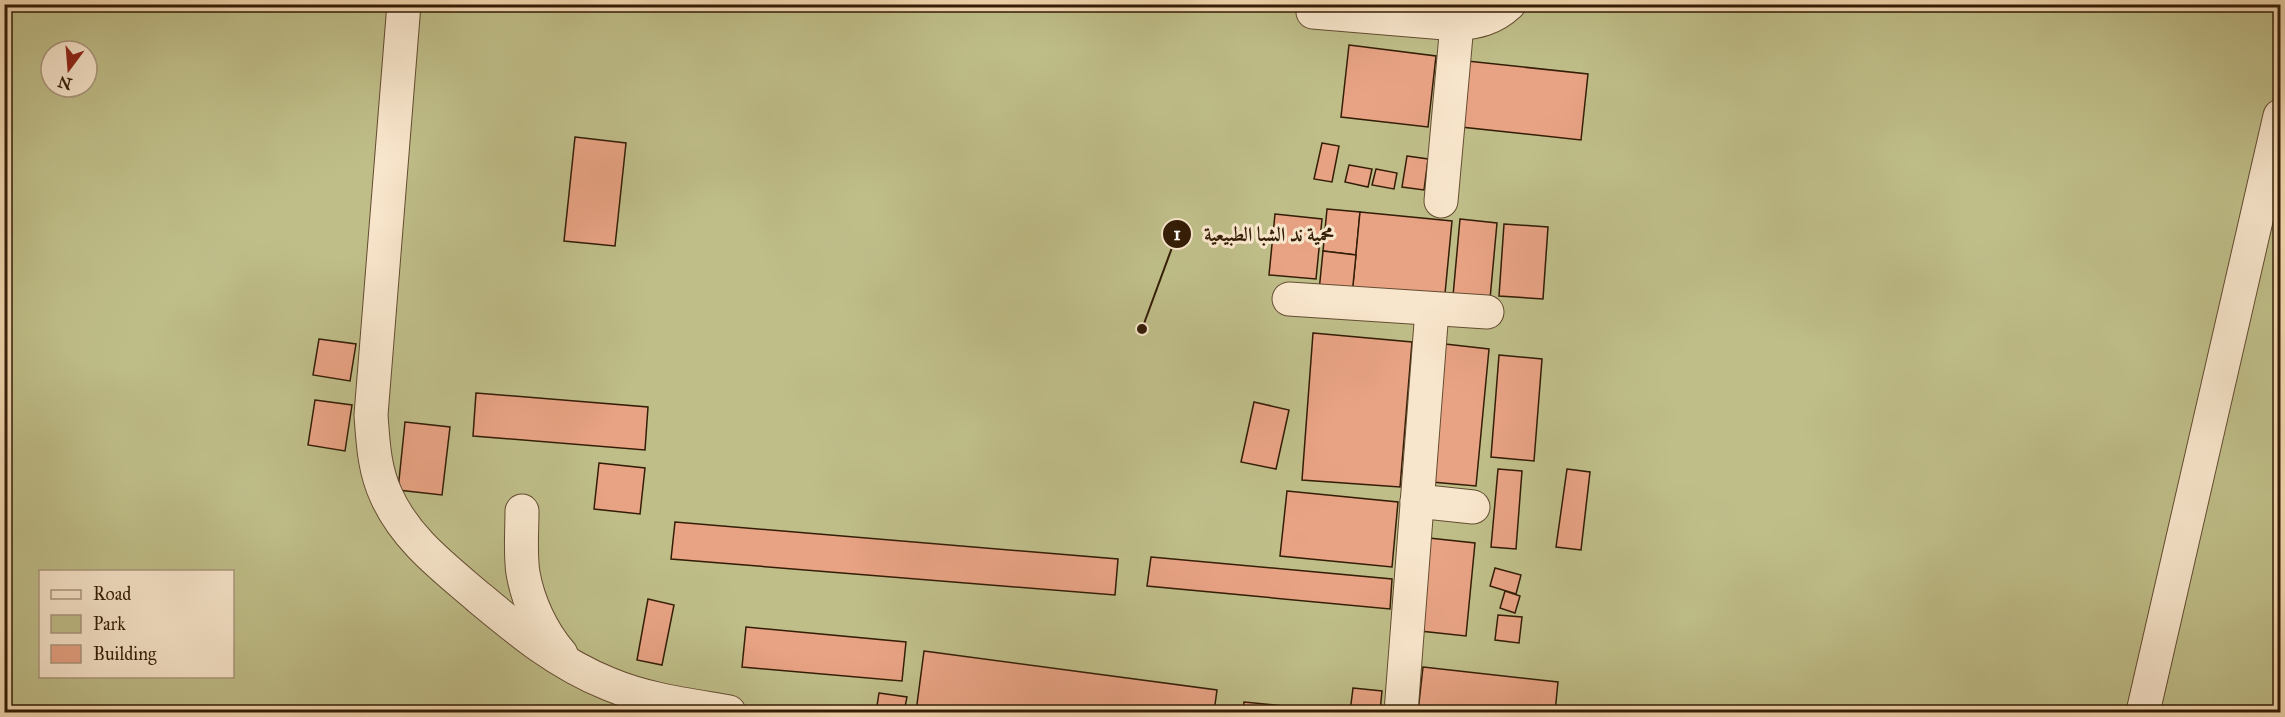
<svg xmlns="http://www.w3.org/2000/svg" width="2285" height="717" viewBox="0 0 2285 717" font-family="'IM FELL Great Primer',Amiri,serif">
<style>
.green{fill:#bfbe89;stroke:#7a6e48;stroke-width:1.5;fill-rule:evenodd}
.building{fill:#e8a384;stroke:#341d06;stroke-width:1.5}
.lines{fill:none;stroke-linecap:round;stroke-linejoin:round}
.minor-casing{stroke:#644c31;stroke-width:35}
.minor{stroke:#f8e6cc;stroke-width:33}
.leader{fill:none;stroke:#341d06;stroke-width:2}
.callout-dot{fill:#341d06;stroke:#f8e6cc;stroke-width:2}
.mark-label{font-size:18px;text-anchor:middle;font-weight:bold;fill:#fff}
.callout-label{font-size:20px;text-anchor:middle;font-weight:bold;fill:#341d06;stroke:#f8e6cc;stroke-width:6;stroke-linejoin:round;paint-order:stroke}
</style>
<rect width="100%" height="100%" fill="#f4d9b1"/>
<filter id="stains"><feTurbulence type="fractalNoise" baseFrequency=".00333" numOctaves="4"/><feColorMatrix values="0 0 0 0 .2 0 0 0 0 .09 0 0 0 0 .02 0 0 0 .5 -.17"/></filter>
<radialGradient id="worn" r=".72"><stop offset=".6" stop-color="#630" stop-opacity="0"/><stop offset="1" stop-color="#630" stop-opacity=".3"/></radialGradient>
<!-- green -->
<path class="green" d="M4,5H2280V712H5ZM51,51H87V87H51ZM40,572H232V676H40Z"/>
<!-- building -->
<g class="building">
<polygon points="1349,45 1436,56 1428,127 1341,117"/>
<polygon points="1467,61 1588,74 1581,140 1461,127"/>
<polygon points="575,137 626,143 615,246 564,241"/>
<polygon points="1322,143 1339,146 1332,182 1314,179"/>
<polygon points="1407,156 1428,159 1424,190 1402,187"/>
<polygon points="1349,165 1372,169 1368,187 1345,182"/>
<polygon points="1376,169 1397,173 1394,189 1372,185"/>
<polygon points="1327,209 1360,212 1356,255 1323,251"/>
<polygon points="1360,212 1452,221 1444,304 1352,295"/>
<polygon points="1275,214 1322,219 1316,279 1269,275"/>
<polygon points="1460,219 1497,223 1490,299 1453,296"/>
<polygon points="1504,224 1548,227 1543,299 1499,296"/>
<polygon points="1323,251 1356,255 1352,295 1319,291"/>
<polygon points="1313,333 1412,342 1400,487 1302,480"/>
<polygon points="319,339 356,344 350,381 313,375"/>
<polygon points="1445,344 1489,349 1476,486 1432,482"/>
<polygon points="1499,355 1542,359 1534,461 1491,457"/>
<polygon points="476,393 648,407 645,450 473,436"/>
<polygon points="315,400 352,405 345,451 308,445"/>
<polygon points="1254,402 1289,410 1276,469 1241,462"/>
<polygon points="405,422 450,427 442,495 398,490"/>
<polygon points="599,463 645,468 640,514 594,509"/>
<polygon points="1498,469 1522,471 1516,549 1491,547"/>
<polygon points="1567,469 1590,472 1581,550 1556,547"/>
<polygon points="1287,491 1398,502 1392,567 1280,556"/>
<polygon points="675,522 1118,559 1115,595 671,559"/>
<polygon points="1429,538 1475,543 1466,636 1420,631"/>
<polygon points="1151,557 1392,579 1390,609 1147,586"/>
<polygon points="1495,568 1521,575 1516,594 1490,586"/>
<polygon points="1505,591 1520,596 1515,613 1500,608"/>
<polygon points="648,599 674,605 662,665 637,660"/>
<polygon points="1498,615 1522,617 1519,643 1495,640"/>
<polygon points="746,627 906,642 902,681 742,667"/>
<polygon points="924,651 1217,690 1214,712 916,712"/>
<polygon points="1423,667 1558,682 1555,712 1418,712"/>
<polygon points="1353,688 1382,691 1380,712 1350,712"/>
<polygon points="879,693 907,697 904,712 876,712"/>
<polygon points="1244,702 1343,712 1243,712"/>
</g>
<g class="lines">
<!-- minor casing -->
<g class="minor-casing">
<g id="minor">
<path d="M404,4L371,415C373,442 374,469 386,495C405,538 442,566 477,596C519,631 557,663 609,684C647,700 689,705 729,712"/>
<path d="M1313,12L1457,24C1477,22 1493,19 1509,4"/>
<polyline points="1441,201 1457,24"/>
<polyline points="1289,299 1487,312"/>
<polyline points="1417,501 1473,507"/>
<path d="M522,511C522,531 520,554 523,573C528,602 542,632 561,654"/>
<polyline points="1401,712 1432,310"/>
<polyline points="2143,712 2280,116"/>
</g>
</g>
<!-- minor -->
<use href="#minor" class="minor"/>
</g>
<!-- callouts -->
<path class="leader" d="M1142 329L1177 234"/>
<g class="callout-dot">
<circle cx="1142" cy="329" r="6"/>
<circle cx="1177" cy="234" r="15"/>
</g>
<g class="mark-label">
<text x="1177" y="240">1</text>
</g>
<g class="callout-label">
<text x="1269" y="241">محمية ند الشبا الطبيعية</text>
</g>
<!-- margin -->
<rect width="2285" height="717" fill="none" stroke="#f4d9b1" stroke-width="24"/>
<rect x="6" y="6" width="2273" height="705" fill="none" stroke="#341d06" stroke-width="3"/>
<rect x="12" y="12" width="2261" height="693" fill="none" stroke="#341d06" stroke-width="1.5"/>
<!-- legend -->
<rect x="39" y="570" width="195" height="108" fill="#f8e6cc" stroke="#aa967d" stroke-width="1.5"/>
<rect x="51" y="590" width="30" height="9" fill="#f8e6cc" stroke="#aa967d" stroke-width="1.5"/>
<text x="93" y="600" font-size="18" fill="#341d06">Road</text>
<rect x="51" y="615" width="30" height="18" fill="#bfbe89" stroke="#aa967d" stroke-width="1.5"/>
<text x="93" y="630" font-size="18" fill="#341d06">Park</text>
<rect x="51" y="645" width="30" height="18" fill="#e8a384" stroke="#aa967d" stroke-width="1.5"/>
<text x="93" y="660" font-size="18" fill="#341d06">Building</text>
<!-- north arrow -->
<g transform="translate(69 69) rotate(196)"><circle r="28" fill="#f8e6cc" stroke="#aa967d" stroke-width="1.5"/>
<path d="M0-4.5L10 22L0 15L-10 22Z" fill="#8f2418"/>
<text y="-9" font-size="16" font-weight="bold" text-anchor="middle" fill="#341d06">N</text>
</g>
<rect width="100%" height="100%" filter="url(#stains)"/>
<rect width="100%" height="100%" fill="url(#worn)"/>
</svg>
